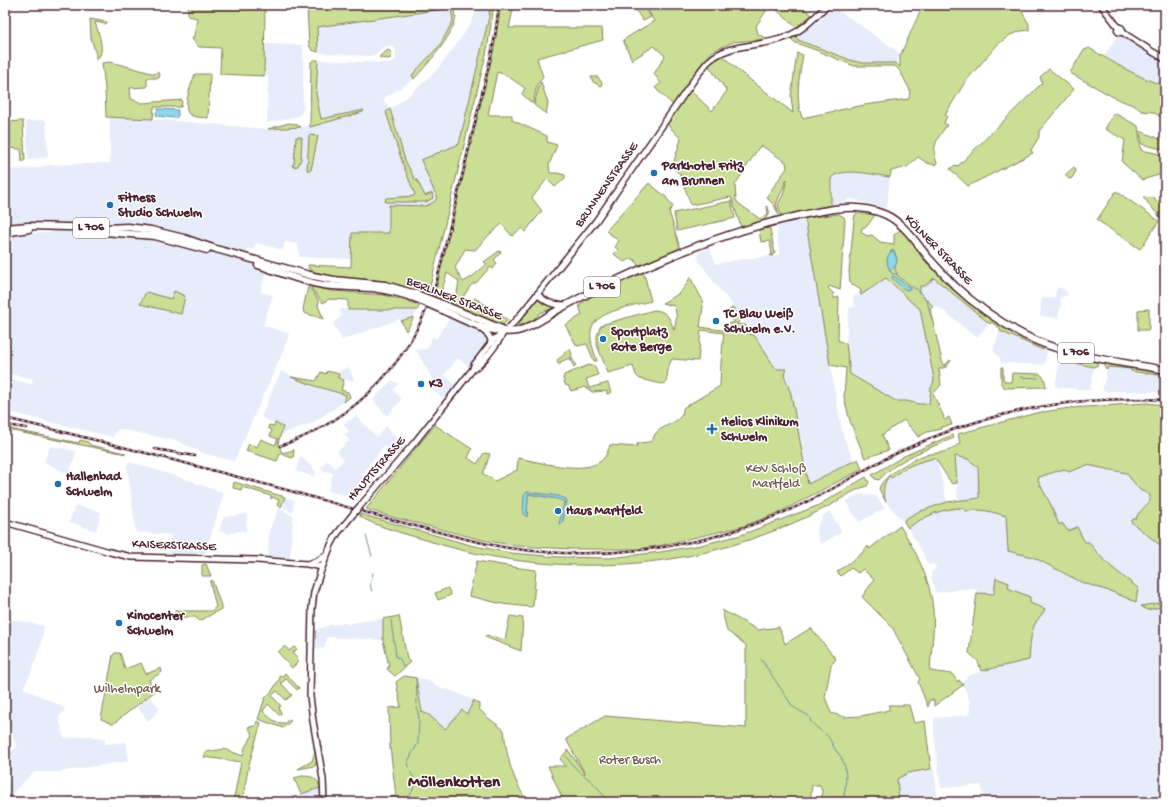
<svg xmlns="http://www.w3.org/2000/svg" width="1170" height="807" viewBox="0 0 1170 807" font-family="'Gochi Hand',sans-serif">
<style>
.built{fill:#e7ecfa}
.green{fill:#cadf95;stroke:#8a7f60;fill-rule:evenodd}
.water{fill:#8bd8eb;stroke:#718e9e}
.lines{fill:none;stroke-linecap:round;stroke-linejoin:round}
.stream{stroke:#718e9e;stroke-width:1}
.secondary-casing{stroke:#4a1f2b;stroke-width:8}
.primary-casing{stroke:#4a1f2b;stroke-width:9}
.secondary{stroke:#fff;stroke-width:5}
.primary{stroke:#fff;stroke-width:6}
.rail-casing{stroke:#4a1f2b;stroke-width:2.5}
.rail{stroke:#fff;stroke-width:1;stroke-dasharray:3;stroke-linecap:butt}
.secondary-bridge-casing{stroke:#4a1f2b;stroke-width:8;stroke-linecap:butt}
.primary-bridge-casing{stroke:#4a1f2b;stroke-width:9;stroke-linecap:butt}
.secondary-bridge{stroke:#fff;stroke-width:5}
.primary-bridge{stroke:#fff;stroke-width:6}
.poi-dot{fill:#1f6fb2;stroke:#fff;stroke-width:1.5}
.labels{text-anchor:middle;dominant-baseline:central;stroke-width:3;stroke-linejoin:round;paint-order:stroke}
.shield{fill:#fff;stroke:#80626b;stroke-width:1}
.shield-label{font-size:12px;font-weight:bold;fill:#4a1f2b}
.poi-label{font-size:13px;font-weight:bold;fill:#4a1f2b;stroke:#fff;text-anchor:start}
.street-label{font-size:13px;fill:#4a1f2b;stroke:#fff}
.park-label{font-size:13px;fill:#70594b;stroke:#fff}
.district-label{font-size:17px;font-weight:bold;fill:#4a1f2b;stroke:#fff}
</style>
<rect width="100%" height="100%" fill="#fff"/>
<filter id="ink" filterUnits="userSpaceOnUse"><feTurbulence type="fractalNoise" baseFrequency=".025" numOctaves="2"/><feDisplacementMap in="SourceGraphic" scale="8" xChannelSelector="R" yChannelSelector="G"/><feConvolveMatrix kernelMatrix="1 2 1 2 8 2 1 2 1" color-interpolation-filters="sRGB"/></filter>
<g filter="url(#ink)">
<!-- built -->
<g class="built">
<polygon points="478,5 490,5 489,17 443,208 434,202 426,206 389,205 389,233 352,233 352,259 299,257 298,244 285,242 283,250 256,243 253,250 247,248 246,253 269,260 260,292 273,295 263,325 289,334 282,354 234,461 202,453 178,441 119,429 114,434 113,437 5,411 5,378 32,384 33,379 5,373 5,236 20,233 49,233 65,225 39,223 5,224 5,170 35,168 49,165 110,163 110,117 153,119 268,129 301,127 327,122 362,110 351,114 321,119 316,94 318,60 388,63 392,62 396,59 396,51 394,48 389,46 384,47 374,55 369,56 318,53 317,27 451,8 453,21 440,45 413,75 414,79 383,99 390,109 407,97 434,73 455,47 471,23"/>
<polygon points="831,5 901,54 896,63 863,63 853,61 798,40 796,36 811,27 820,20"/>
<polygon points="1126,31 1158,54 1165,56 1165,86 1146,80 1125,70 1104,56 1119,34"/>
<polygon points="264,44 303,45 303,111 299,116 267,123 268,76 264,76"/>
<polygon points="46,120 48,157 28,160 26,121"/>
<polygon points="843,172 855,172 890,177 887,208 863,203 858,200 848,199 845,203 831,205 832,177"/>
<polygon points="802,218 805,218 839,416 844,438 854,461 808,484 791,394 784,375 786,369 776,369 758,340 728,299 722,293 699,261 698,253 709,247 716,264 743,259 780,255 777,237 778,225"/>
<polygon points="886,277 897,288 900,293 920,309 934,379 933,384 931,388 929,404 919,404 907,401 896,401 850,374 846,344 849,308 854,307 853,296 861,295"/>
<polygon points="934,277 989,323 977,338 939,307 934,306 932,308 932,305 919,292 920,286 925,286"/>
<polygon points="1058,287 1065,290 1068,295 1060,298 1061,304 1058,318 1040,316 1042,298 1055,298 1055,294"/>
<polygon points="339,309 384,309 417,310 414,317 401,321 400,319 342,340 333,323 342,316"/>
<polygon points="449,318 484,334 488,338 489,340 469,367 458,358 444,375 455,384 443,399 432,389 435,384 416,350 427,349 433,336 436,339"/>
<polygon points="1000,331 1047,351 1044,365 1004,363 1001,364 1000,358 994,352 994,347"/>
<polygon points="1060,360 1094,367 1090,390 1055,387"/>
<polygon points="348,367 354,379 354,381 338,378 340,371"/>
<polygon points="1108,367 1131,369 1131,371 1165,376 1165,392 1102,391"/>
<polygon points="281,371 315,386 346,395 344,402 312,423 280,435 283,427 261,417"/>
<polygon points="392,380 398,384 393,390 402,399 387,416 373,400"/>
<polygon points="356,416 377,437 386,426 403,445 404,448 399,454 397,454 396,455 384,446 361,475 364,477 355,488 349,491 348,496 328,491 333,473 321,470 321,467 328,460 335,468 344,460 337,452 350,440 344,435 349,431 343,424"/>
<polygon points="50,446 76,451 75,454 76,455 68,474 44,462"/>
<polygon points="300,456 316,471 314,477 296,471"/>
<polygon points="955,456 968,459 978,467 979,498 958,501"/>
<polygon points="935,458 937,461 947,502 932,507 905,519 904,522 888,505 885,499 883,487 886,479 889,476 892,478 897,473 925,460"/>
<polygon points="130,462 195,482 195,483 224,493 205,554 170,554 170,535 136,532 127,465"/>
<polygon points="1087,465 1126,473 1140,490 1150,495 1150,501 1138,513 1136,519 1131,522 1165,549 1165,602 1142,606 1147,610 1165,606 1165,802 984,802 981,785 941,788 934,734 934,718 970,715 970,702 962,683 968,676 985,670 999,667 1032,633 1035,623 1042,614 1030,603 1029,597 1008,588 996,578 994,594 977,593 976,589 962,589 936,593 931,575 931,572 936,569 934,564 929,565 926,562 922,551 908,528 921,518 943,510 956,508 963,508 966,511 976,509 987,510 1006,516 1008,551 1033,557 1136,602 1138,588 1110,567 1089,542 1085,542 1083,539 1077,527 1068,531 1059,525 1051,505 1038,481 1039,477 1064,469 1069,472"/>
<polygon points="859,494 875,496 885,508 859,522 846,502"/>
<polygon points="285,497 294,500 293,512 291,512 283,507"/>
<polygon points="76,505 101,512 96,531 69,522"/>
<polygon points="279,508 293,516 290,559 268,557 269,531"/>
<polygon points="829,511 842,532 821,544 817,535 817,527 823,516"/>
<polygon points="247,514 246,531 239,531 229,534 219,531 224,517"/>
<polygon points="5,618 44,626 41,644 30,675 23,688 55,703 65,709 59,718 64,738 90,736 105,740 105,744 126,742 129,761 58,772 34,772 15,790 12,798 5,800 5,749 11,751 17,748 5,715"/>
<polygon points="383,619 383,640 327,637 324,649 314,648 314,633 318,629 330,625 345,623 348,625 350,625 349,623"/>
<polygon points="416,678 427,680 446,691 447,689 474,700 467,714 462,710 445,730 429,715 422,712"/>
<polygon points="150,697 160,709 148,721 137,707"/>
<polygon points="931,769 934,769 938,802 899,802 896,779 908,773"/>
<polygon points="320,788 320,802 288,802 301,794"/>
<polygon points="72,795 74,802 59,802 58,799"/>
</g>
<!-- green -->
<g class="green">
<polygon points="188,5 265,5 264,76 220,74 221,48 199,47 192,39 194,36 197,18 188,16"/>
<path d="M335,5H458L454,15L456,17C451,39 429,62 414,79L412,75L440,45L453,21L451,8L317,27L318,52L312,50L309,45L307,8Z"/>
<path d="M490,5H494L487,50L472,112L428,295C410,288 394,282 375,280C353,277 329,280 309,269L308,265L351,267L352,233H389V205L426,206L434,202L437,198L421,160L459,144L489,17Z"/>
<path d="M501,5H514L509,28H602L603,40L537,58L543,77L537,85L533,104L522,94L525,88L506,75L497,72L488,115H512V120L547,136V142L557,145L549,165L550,173H557L565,175V178L555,187L547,179L532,198L542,211L525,232L522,228L512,236L502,224L490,234L475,250L465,249L455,268L463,282L472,277L487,264L484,262L499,251L501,252L494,260L497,263L493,269L490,267L477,282L471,285L463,297L471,303L475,298L508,320L503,325L492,322L434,297L494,49ZM447,273L459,281L457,293L454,299L440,296Z"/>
<polygon points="642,5 643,5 651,17 643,21 635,9"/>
<polygon points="645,5 770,5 756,26 758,34 767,39 733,42 713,51 700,66 673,105 655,88 661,83 654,74 665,56 654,46 632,60 623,40 654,21"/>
<polygon points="771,5 799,5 812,15 796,27"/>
<path d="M923,5H1018L1029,24V30L1021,31L1010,35L997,45L965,82L945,115L947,116L944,123L947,125C937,139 931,146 937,163L935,165L927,163L918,157L907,167L891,171L890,177C874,175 845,167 832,177L831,180V205L781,216L778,204L783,195L787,179L776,204L779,215L774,205L768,199L767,196L787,168L786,162L762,146L759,147L735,185L736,200L738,203L760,219L768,214L767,206C777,221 750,224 741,227L731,197L691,205L680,174L672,167L681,139L667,124L690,90L712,111L727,91L708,65L722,55L739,71L793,113L791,96L797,53L803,55C799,77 795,97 802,118L864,105L909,99L910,90L900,71L895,66H854L813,49L796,43L789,38L796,36L798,40L853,61L863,63H896L900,67V56Z"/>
<path d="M90,19L107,22L106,24L95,22C98,32 107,53 96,60V54L91,38Z"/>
<path d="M1089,48C1114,63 1137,77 1165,86V117H1161L1153,112L1142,111L1135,106L1115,98L1070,73L1083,51Z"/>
<polygon points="388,50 392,53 391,58 388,59 380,58 380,56"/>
<polygon points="314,60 318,60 316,94 321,119 364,110 363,112 310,127 311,66 311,62"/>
<polygon points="111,62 155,74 157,72 160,74 159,78 147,78 147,87 130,88 131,99 142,103 182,100 181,107 154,107 153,119 106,117 105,89 102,63"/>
<polygon points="1049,69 1074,89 1039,131 1039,137 1031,150 1033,153 968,186 950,169 955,165 958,166 1042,83 1040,77"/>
<path d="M195,74H210L208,118C203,117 193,118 189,114C182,106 192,83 195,74Z"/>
<polygon points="591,77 598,77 602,83 601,86 593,82"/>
<polygon points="541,82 548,103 546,114 534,105 539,86"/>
<path d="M390,109L405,160L415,180H417L425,196L432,193L433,198L426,202H385L386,198L414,196L415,194C403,167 395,140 386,112Z"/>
<polygon points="1114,113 1138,126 1141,150 1165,155 1165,173 1142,180 1122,162 1125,140 1105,129"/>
<polygon points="23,121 25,160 22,162 21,149 5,148 5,122"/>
<polygon points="289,123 295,124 301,127 268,129"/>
<polygon points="1140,131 1165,141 1165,144 1161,149 1142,144"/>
<polygon points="309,135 318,136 311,170 307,170"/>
<polygon points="296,137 302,137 301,159 298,166 293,167 292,165 294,164"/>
<polygon points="1074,167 1076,171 1072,178 1069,179 1066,176 1066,174"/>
<polygon points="649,183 666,197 673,207 669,211 680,248 639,267 634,259 630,259 624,262 614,254 618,250 615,247 619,241 606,231"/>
<polygon points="1116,191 1159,221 1140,249 1097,220"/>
<polygon points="1143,197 1155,198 1156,202 1165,199 1165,229 1162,226 1164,222"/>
<polygon points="731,201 735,218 677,231 674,213"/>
<path d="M858,213L875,215L867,226L862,228L861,232L867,236L872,235L880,242L894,244V235L900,230C904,234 909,238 912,243C917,249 919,256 925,261C960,296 998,327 1044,347L1043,350L1000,331V328L991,322L990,324L934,278L925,286H920V291L919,292L933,306L930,310L943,365L944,366L950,360L951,361L946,367L939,369L941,385L933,394L944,417L943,418L945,420L949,417L952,425L941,427V429L927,432L918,437C915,431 908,426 904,420L882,435L889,450L865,458L850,421L844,397L846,368L830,365L805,218L839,214L844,217L845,220L840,290L829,286L828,288L833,293L834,298H836L839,297L838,340L846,344L850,374L896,401H907L919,404H929L931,388L933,384L934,379L920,309C907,300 898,288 886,278L861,295L860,293L861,290L853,285L852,286L850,282L849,272L854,220L855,215ZM891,251H894L897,258L895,267L890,270L887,260Z"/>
<polygon points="766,228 770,229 775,253 772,256 770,255 772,255 770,241 761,242 759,230"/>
<path d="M643,272C647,281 648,292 651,301C636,305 598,311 592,327C588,338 594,351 597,361H594L587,344L577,346L565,325L582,315L579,305L592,296Z"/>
<path d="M690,277L702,299L703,307L700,327L728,331L729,323H735L727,312L733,307L742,319L736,324L746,325L745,333L754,335L776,369H786L784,375L791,394L808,484L858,459L862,469L782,511L744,526L658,546L636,549H570L517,546L483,540L392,517L366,509L435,425L472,449L468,458L477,464L484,453L490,454L483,474L495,481L517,470L518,458C539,462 584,475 601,461C606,457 608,451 610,445L636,447L638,443L649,442L652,441C654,438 654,434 657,432C665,424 684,422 683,408L720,386L721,363L724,333L701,330L698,361L672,359L669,365L666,383L662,384L640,379L636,375L633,366L608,373L597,345V336L600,327L604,324L654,310C668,311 670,319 674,330C676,322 678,315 674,306L662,303C676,296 684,292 690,277ZM527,492L558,496L567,501L562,524L564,501L558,499L528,494L527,516Z"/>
<polygon points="308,287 309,287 319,301 318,306 324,319 304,313 303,309"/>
<polygon points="312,287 333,291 384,295 420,305 417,310 348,310 348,300 329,299 323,303 311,288"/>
<polygon points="174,291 185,296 181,314 140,304 146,292 171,299"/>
<polygon points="537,299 555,307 540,313 533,320 519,326 518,325"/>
<polygon points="1149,309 1149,330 1138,330 1138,310"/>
<polygon points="414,317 406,331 401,321"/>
<polygon points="570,349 572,354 571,356 576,366 574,367 570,358 560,362 561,364 558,364 557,360 565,354 564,352"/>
<polygon points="1062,353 1096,360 1098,365 1094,367 1060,360"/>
<polygon points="1106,363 1165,373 1165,376 1131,371 1131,369 1108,367 1107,370 1104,366"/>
<polygon points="589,365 592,366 594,365 598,375 586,379 589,388 608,383 611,393 607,394 607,391 592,392 585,387 571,391 568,385 566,386 563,379 564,375"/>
<path d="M1001,367L1003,368V378L1005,382H1011L1012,373L1040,374C1044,376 1046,383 1046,387L1005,388L1001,384Z"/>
<polygon points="327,371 339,374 338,378 344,380 341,390 348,392 349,394 350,397 344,402 346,395 315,386 291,377 316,381 321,372 326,374"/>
<path d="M1146,403L1165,405V549L1131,522L1133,519H1136L1138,514L1150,501V495L1140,490L1126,473L1087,465L1069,472L1064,469L1039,477L1038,481L1051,505L1059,525L1062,523L1068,531L1077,527L1083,539L1085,542H1089C1102,561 1120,574 1138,588L1136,602L1115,593L1081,582L1033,557L1008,551L1006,516C992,512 981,508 966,511L963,508C942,508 925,516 908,528L904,522L905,519L918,512L947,502L979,498L978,467L968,459L955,456L957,483L952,484L935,458C921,461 902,467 892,478L889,476C883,484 882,492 886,502L879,489C882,476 910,461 922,456C930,453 939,454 947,451C951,450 956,446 960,443L958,434L1036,413L1070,408Z"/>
<polygon points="275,423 283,427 278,443 282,453 294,450 293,458 280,454 277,461 246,451 249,444 257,447 261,439 275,445 278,439 270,436 272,430 268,428 269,425 274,426"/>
<polygon points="5,428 79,443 80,440 88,442 90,445 125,453 126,454 8,430"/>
<path d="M952,435L954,438C928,449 898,458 879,480L875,479L872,475L904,456Z"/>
<path d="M866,477L869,482L867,486C853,490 840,500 827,507C806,518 783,528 760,536C658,574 533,574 429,541C416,537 366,524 359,515L360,514L470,545L511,553L558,557L610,558L660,552L701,545L741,535L817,506Z"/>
<polygon points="234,482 285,497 281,507 277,505 279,500 272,497 271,499 271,496 242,487 241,490 233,488"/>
<path d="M900,526C916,551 930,579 933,609C935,629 931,650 930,671L952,674L958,682L959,680L963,685L934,706V700H929L928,707L918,682L920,679L892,627L862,597L874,580L863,569L858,573L851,568L841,576L837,572L861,554L868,546L869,549Z"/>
<polygon points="477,561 520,568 536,570 533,606 530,607 502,604 469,596"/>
<polygon points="206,564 211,576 202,576 202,565"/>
<path d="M996,578L1009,583L1008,588L1030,597V603L1045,609C1043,614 1039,617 1036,622C1030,632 1030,649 1029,660L981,671L978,661L969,653L977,593L994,594Z"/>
<polygon points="212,580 221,606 221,609 200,621 195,617 175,617 175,611 211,611 216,607 210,582"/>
<polygon points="448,588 451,595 438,600 435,593"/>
<polygon points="1165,602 1165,606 1147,610 1141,606"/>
<polygon points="722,610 758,630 779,627 785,644 811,628 836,659 831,665 825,697 831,713 844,717 861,716 889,710 889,705 909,705 914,723 925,721 931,769 908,773 897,779 899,802 821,802 822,791 820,785 812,785 810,802 564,802 548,766 566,766 560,759 568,750 585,774 566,739 605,716 746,728 746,645 727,631"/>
<polygon points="399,616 407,659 410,662 395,676 387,669 389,666 383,640 383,619"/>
<polygon points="510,616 523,618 521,651 485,637 486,635 505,640"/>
<polygon points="285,646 289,651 294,647 297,649 293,653 298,658 297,660 298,662 292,668 278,652"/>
<polygon points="115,653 120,653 125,669 141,663 146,674 161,668 162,672 149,680 154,692 113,724 101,719 113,655"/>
<path d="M285,673L299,688L297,690L286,679L281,683L292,695L286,700L277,691L272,696L281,706L279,707L281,714L279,715L268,704L263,711C270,718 275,724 286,723L288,719L291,721L283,728L258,719L265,698L272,691L280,678L279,675L282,677Z"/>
<path d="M404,676L416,678L422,712L429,715L445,729L462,710L467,714L474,700L479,704V709L487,717L504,730C506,749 509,768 518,785C520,791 524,795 527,802H392L391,797L396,796L390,747L389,708L401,707L396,682Z"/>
<polygon points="257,721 261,723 249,764 243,797 247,802 233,802 241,762 204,757 206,752 224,749 243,756 245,747 253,735 248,727 256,726"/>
<polygon points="315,751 317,761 315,766 298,769 312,761"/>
<path d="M302,776C312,776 318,778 320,788L301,794L294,778Z"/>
</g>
<!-- water -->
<g class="water">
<polygon points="158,109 178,110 178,116 175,118 157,116 156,113"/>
<path d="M892,251H894C897,262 900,263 890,270C886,264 886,255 892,251Z"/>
<polygon points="894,276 910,288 910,290 904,289 893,279 892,277"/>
<path d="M527,492L558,496L566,499C568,504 563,517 562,524H559L563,507L565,502L558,499L528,494L527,517L523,514L524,495Z"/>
</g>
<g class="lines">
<!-- stream -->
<g class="stream">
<polyline points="895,267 897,275 899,277 914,288 917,289 927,301 931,316"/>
<polyline points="890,270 892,274 897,274"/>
<polyline points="1020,377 1038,378"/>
<polyline points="366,536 372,556"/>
<polyline points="372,591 370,585 373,573"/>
<path d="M391,620C392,633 395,644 396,657L400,659L404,668"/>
<polyline points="761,659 793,707 809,716 811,722 822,732"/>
<polyline points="416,678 417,704"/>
<path d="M825,734C831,738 831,743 835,749C837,752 840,755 842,759C849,772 845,788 843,802"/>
<path d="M566,756C572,766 580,773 590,780C597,786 603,795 609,802"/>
<path d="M404,802L409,800C409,794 414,791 414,785C415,778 409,770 407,763L418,743L419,719L417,707"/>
</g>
<!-- secondary casing -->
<g class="secondary-casing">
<g id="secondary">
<polyline points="1101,5 1119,28"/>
<circle cx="1120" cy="30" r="2.5"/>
<polyline points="1122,32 1153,52 1165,59"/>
<path d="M537,294C547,303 552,305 566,305"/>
<path d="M479,327C485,333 491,334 491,343"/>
<path d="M473,369L474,365L494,339L506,331L518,318L596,221L698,74C702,70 705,64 710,60C728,44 755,47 777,40C798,35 813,20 827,5"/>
<path d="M361,505L415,442L473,369C482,365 499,342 503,333"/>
<polyline points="5,522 110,552 131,557 257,560 307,564 322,567"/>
<polyline points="308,564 317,561 326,555"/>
<polyline points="324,802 323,779 313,721 310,696 312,608 314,592 320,573 331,545 337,534 354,513"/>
</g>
</g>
<!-- primary casing -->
<g class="primary-casing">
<g id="primary">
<polyline points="5,228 28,226 105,228 128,227 151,230 184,238 216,249 313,276 334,280 385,285 419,295"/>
<polyline points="104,232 155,236 207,250"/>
<polyline points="5,233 29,229"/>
<path d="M258,265C279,272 300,281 323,285C339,287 356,287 372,288C388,290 403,294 417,299"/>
<polyline points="442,304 502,329"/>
<path d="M440,309C464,320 490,335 517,331C531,328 544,318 556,311C570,303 585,295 600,288C660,259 723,233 789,218C807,214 826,209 845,208C858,207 872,209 884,214C903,222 915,241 927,256C936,266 945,276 955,286C975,305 1000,322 1024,335C1064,356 1121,362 1165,370"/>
</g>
</g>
<!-- secondary -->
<use href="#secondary" class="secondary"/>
<!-- primary -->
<use href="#primary" class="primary"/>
<!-- rail casing -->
<g class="rail-casing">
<g id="rail">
<path d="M5,418C99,440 193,465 287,490C333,503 380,517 427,529C454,536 481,544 509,548C571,557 635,554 696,541C739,532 781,515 821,495C846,482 869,466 895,454C979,413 1072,394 1165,400"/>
<polyline points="5,425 27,428"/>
<path d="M280,446C359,419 413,359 437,280L490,60L495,36L499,5"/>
<polyline points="155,449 195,456"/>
</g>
</g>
<!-- rail -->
<use href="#rail" class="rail"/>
<!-- secondary-bridge casing -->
<g class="secondary-bridge-casing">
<polyline id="secondary-bridge" points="354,513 361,505"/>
</g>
<!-- primary-bridge casing -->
<g class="primary-bridge-casing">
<g id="primary-bridge">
<polyline points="419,295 442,304"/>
<polyline points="417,299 440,309"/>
</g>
</g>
<!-- secondary-bridge -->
<use href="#secondary-bridge" class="secondary-bridge"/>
<!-- primary-bridge -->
<use href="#primary-bridge" class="primary-bridge"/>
</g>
</g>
<!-- markers -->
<g class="poi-dot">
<circle cx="654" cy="173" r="4"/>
<circle cx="110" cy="205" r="4"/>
<circle cx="716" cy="321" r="4"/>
<circle cx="603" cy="339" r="4"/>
<circle cx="421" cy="384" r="4"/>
<path d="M710 423h4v4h4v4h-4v4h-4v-4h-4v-4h4z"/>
<circle cx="58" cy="484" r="4"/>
<circle cx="558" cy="511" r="4"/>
<circle cx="119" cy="623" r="4"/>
</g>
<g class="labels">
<!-- shield labels -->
<g class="shield">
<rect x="73" y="218" width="36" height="20" rx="3"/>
<rect x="584" y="277" width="36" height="20" rx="3"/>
<rect x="1058" y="343" width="36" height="20" rx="3"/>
</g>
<g class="shield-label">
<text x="91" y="228">L 706</text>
<text x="602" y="287">L 706</text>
<text x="1076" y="353">L 706</text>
</g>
<!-- poi labels -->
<g class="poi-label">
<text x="662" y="166">Parkhotel Fritz<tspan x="662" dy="15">am Brunnen</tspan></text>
<text x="118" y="198">Fitness<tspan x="118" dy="15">Studio Schwelm</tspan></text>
<text x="724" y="314">TC Blau Weiß<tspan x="724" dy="15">Schwelm e.V.</tspan></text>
<text x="611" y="332">Sportplatz<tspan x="611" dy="15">Rote Berge</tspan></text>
<text x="429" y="384">K3</text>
<text x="721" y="422">Helios Klinikum<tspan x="721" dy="15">Schwelm</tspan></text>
<text x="66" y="477">Hallenbad<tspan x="66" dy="15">Schwelm</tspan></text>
<text x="566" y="511">Haus Martfeld</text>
<text x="127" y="616">Kinocenter<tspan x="127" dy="15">Schwelm</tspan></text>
</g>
<!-- street labels -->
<g class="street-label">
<text transform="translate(607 185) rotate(-55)">BRUNNENSTRASSE</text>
<text transform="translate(938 250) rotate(46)">KÖLNER STRASSE</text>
<text transform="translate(454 299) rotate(21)">BERLINER STRASSE</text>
<text transform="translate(377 469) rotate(-49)">HAUPTSTRASSE</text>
<text transform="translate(174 546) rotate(2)">KAISERSTRASSE</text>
</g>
<!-- park labels -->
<g class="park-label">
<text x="776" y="469">KGV Schloß<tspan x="776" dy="15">Martfeld</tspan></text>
<text x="127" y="689">Wilhelmpark</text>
<text x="630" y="760">Roter Busch</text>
</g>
<!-- district labels -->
<g class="district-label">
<text x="454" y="783">Möllenkotten</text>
</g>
</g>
<!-- margin -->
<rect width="1170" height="807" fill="none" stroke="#fff" stroke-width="20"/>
<rect x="10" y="10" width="1150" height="787" fill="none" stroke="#4a1f2b" stroke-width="1.5" filter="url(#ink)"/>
</svg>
